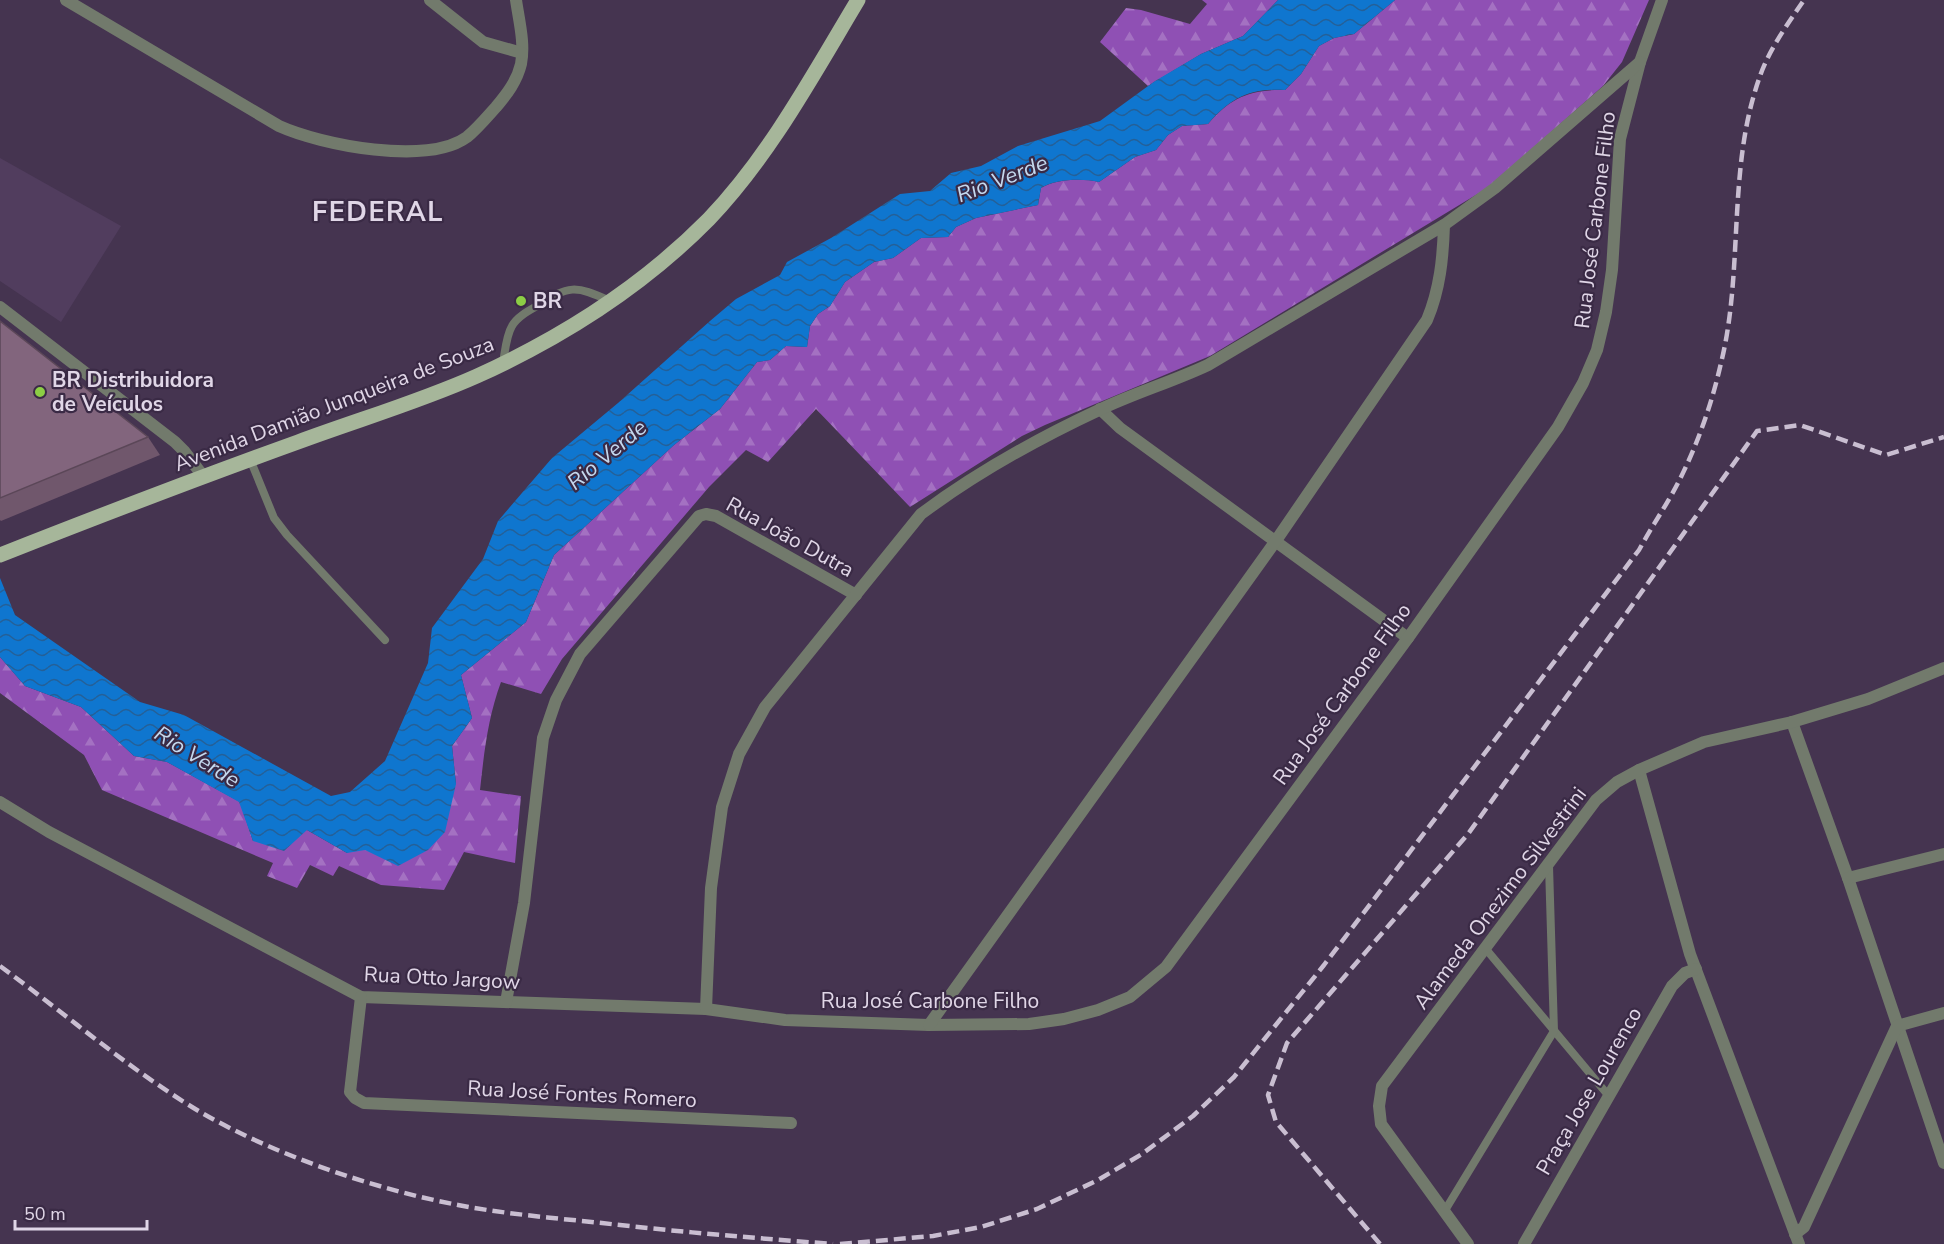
<svg xmlns="http://www.w3.org/2000/svg" width="1944" height="1244" viewBox="0 0 1944 1244" font-family="'Nunito Sans',sans-serif">
<style>
.built{fill:#513d5e}
.forest{fill:url(#forest-firs)}
.water{fill:url(#water-waves)}
.lines{fill:none;stroke-linecap:round;stroke-linejoin:round}
.lane{stroke:#727a6c;stroke-width:8}
.street{stroke:#727a6c;stroke-width:12}
.primary{stroke:#a6b69a;stroke-width:15}
.rail{stroke:#c9bed1;stroke-width:4.5;stroke-dasharray:12 6;stroke-linecap:butt}
.wall{fill:#70576c}
.building{fill:#82657d;stroke:#5b4758;stroke-width:1.5}
.poi-dot{fill:#8cce45;stroke:#3a2a45;stroke-width:2}
.labels{text-anchor:middle;dominant-baseline:central;stroke-width:4.5;stroke-linejoin:round;paint-order:stroke}
.street-label{font-size:21px;fill:#e0d6e7;stroke:#3a2a45}
.poi-label{font-size:21px;font-weight:bold;fill:#e0d6e7;stroke:#3a2a45;text-anchor:start}
.water-label{font-size:22px;font-style:italic;fill:#c4d8ee;stroke:#3a2a45}
.district-label{font-size:27px;font-weight:bold;letter-spacing:1.5px;fill:#e0d6e7;stroke:#3a2a45}
</style>
<defs>
<pattern id="forest-firs" width="22" height="20" patternUnits="userSpaceOnUse" patternTransform="scale(1.5)"><rect width="22" height="20" fill="#8f50b4"/><path d="M5 1l3.5 6h-7zM16 11l3.5 6h-7z" fill="#a471c2"/></pattern>
<pattern id="water-waves" width="16" height="10" patternUnits="userSpaceOnUse" patternTransform="scale(1.5)"><rect width="16" height="10" fill="#0f76cf"/><path d="M0 5q4-4 8 0t8 0" fill="none" stroke="#246098"/></pattern>
</defs>
<rect width="100%" height="100%" fill="#453450"/>
<!-- built -->
<polygon class="built" points="0,158 121,226 61,322 0,281"/>
<!-- forest -->
<g class="forest">
<polygon points="1202,0 1278,0 1243,36 1201,54 1148,86 1100,42 1126,8 1141,10 1190,24 1207,4"/>
<path d="M1395,0H1649L1622,62L1603,86L1489,187L1210,356L1045,425L1022,436L910,507L816,409L768,462L746,450L709,487L562,659L541,694L501,682C488,717 484,753 480,790L521,796L515,863L464,852L444,890L381,885L339,866L333,876L310,865L297,888L267,876L273,863L102,790L84,755L0,693V657L25,686L81,707L134,756L167,762L240,802L253,841L307,830L347,853L456,784L452,746L472,718L461,675L526,622L554,555L674,445L720,409L757,362L770,360L786,346L807,347L810,326L818,314L830,306L845,282L874,262L893,258L921,238L948,237L956,227L976,218L1038,205L1041,188C1056,179 1082,178 1099,182L1135,157L1156,150L1168,135L1182,126L1208,124C1230,98 1250,89 1285,90L1301,74L1319,46L1334,38L1354,34Z"/>
</g>
<!-- water -->
<path class="water" d="M1278,0H1395L1354,34L1334,38L1319,46L1301,74L1285,90C1250,88 1230,98 1208,124L1182,126L1168,135L1156,150L1135,157L1099,182C1082,178 1055,179 1041,188L1038,205L976,218L956,227L948,237L921,238L893,258L874,262L845,282L830,306L818,314L810,326L807,347L786,346L770,360L757,362L720,409L674,445L554,555L526,622L461,675L472,718L452,746L456,784L445,832L428,850L398,866L365,850L347,853L307,830L284,851L253,841L239,802L167,762L134,756L81,707L25,686L0,657V578L15,615L140,702L184,715L331,796L350,792L385,761L428,663L432,628L483,559L498,521L552,458L618,403L710,321L736,299L780,275L787,262L831,238L900,194L930,191L951,173L981,166L1018,146L1100,121L1155,81L1201,54L1243,36Z"/>
<g class="lines">
<!-- lane -->
<g class="lane">
<path d="M503,363C505,352 506,336 512,326C517,317 528,311 537,306C569,285 575,285 610,301"/>
<polyline points="250,459 274,518 287,535 385,640"/>
<polyline points="1485,948 1608,1095"/>
<polyline points="1444,1212 1554,1031 1549,866"/>
</g>
<!-- street -->
<g class="street">
<path d="M66,0L279,126C321,145 428,166 467,137C477,129 487,117 496,107C507,94 517,81 521,64C525,43 519,21 516,0"/>
<polyline points="430,0 483,42 522,53"/>
<polyline points="0,307 175,442 184,451 203,476"/>
<polyline points="1100,409 1120,428 1408,638"/>
<polyline points="1792,722 1848,878 1944,1163"/>
<polyline points="1639,770 1690,954 1799,1244"/>
<polyline points="0,802 49,832 361,997 706,1009 785,1020 929,1025 1029,1024 1064,1019 1098,1010 1130,997 1166,967 1408,638 1558,427 1583,383 1597,350 1606,312 1612,270 1620,139 1640,62 1662,0"/>
<polyline points="1848,878 1944,854"/>
<polyline points="361,997 350,1092 355,1098 364,1103 791,1123"/>
<polyline points="506,1002 524,903 543,738 556,700 580,654 699,516 706,514 716,516 856,595"/>
<path d="M706,1009L711,888L722,807L739,754L765,707L921,514C976,473 1037,439 1099,410C1134,393 1172,382 1208,365L1444,225L1495,188L1640,62"/>
<path d="M929,1025L1275,542L1427,320C1440,289 1443,258 1444,225"/>
<polyline points="1795,1234 1804,1227 1897,1026 1944,1013"/>
<polyline points="1468,1244 1381,1124 1379,1106 1382,1086 1596,800 1617,782 1639,770 1704,742 1792,722 1868,699 1944,668"/>
<polyline points="1524,1244 1672,986 1685,973 1696,969"/>
</g>
<!-- primary -->
<path class="primary" d="M0,555C99,516 198,478 298,442C357,420 419,402 477,376C563,337 643,286 709,219C770,155 813,75 858,0"/>
<!-- rail -->
<g class="rail">
<path d="M0,966C67,1015 131,1071 202,1113C275,1155 374,1189 458,1205C505,1214 554,1218 602,1223C679,1232 755,1238 833,1244"/>
<path d="M840,1244L933,1236L981,1227L1037,1209L1098,1180L1142,1154L1193,1116L1234,1077L1324,965L1639,550C1652,526 1668,503 1680,479C1698,443 1712,403 1721,363C1744,270 1727,170 1759,79C1768,51 1787,25 1804,0"/>
<polyline points="1380,1244 1276,1122 1268,1095 1287,1043 1468,834 1757,431 1800,425 1886,455 1944,437"/>
</g>
</g>
<!-- wall -->
<polygon class="wall" points="0,321 148,437 160,455 1,521 0,520"/>
<!-- building -->
<polygon class="building" points="0,321 148,437 0,498"/>
<!-- markers -->
<g class="poi-dot">
<circle cx="521" cy="301" r="6"/>
<circle cx="40" cy="392" r="6"/>
</g>
<g class="labels">
<!-- street labels -->
<g class="street-label">
<text transform="translate(1595 220) rotate(-83)">Rua José Carbone Filho</text>
<text transform="translate(334 404) rotate(-21)">Avenida Damião Junqueira de Souza</text>
<text transform="translate(790 537) rotate(29)">Rua João Dutra</text>
<text transform="translate(1342 694) rotate(-54)">Rua José Carbone Filho</text>
<text transform="translate(1500 898) rotate(-53)">Alameda Onezimo Silvestrini</text>
<text transform="translate(442 978) rotate(3)">Rua Otto Jargow</text>
<text x="930" y="1001">Rua José Carbone Filho</text>
<text transform="translate(1589 1091) rotate(-60)">Praça Jose Lourenco</text>
<text transform="translate(582 1094) rotate(3)">Rua José Fontes Romero</text>
</g>
<!-- poi labels -->
<g class="poi-label">
<text x="533" y="301">BR</text>
<text x="52" y="380">BR Distribuidora<tspan x="52" dy="24">de Veículos</tspan></text>
</g>
<!-- water labels -->
<g class="water-label">
<text transform="translate(1002 179) rotate(-21)">Rio Verde</text>
<text transform="translate(607 455) rotate(-40)">Rio Verde</text>
<text transform="translate(197 757) rotate(32)">Rio Verde</text>
</g>
<!-- district labels -->
<g class="district-label">
<text x="378" y="212">FEDERAL</text>
</g>
</g>
<!-- scale -->
<path d="M15 1220v9h132v-9" fill="none" stroke="#e0d6e7" stroke-width="3"/>
<text x="24" y="1220" font-size="18" fill="#e0d6e7" stroke="#3a2a45" stroke-width="4.5" paint-order="stroke">50 m</text>
</svg>
